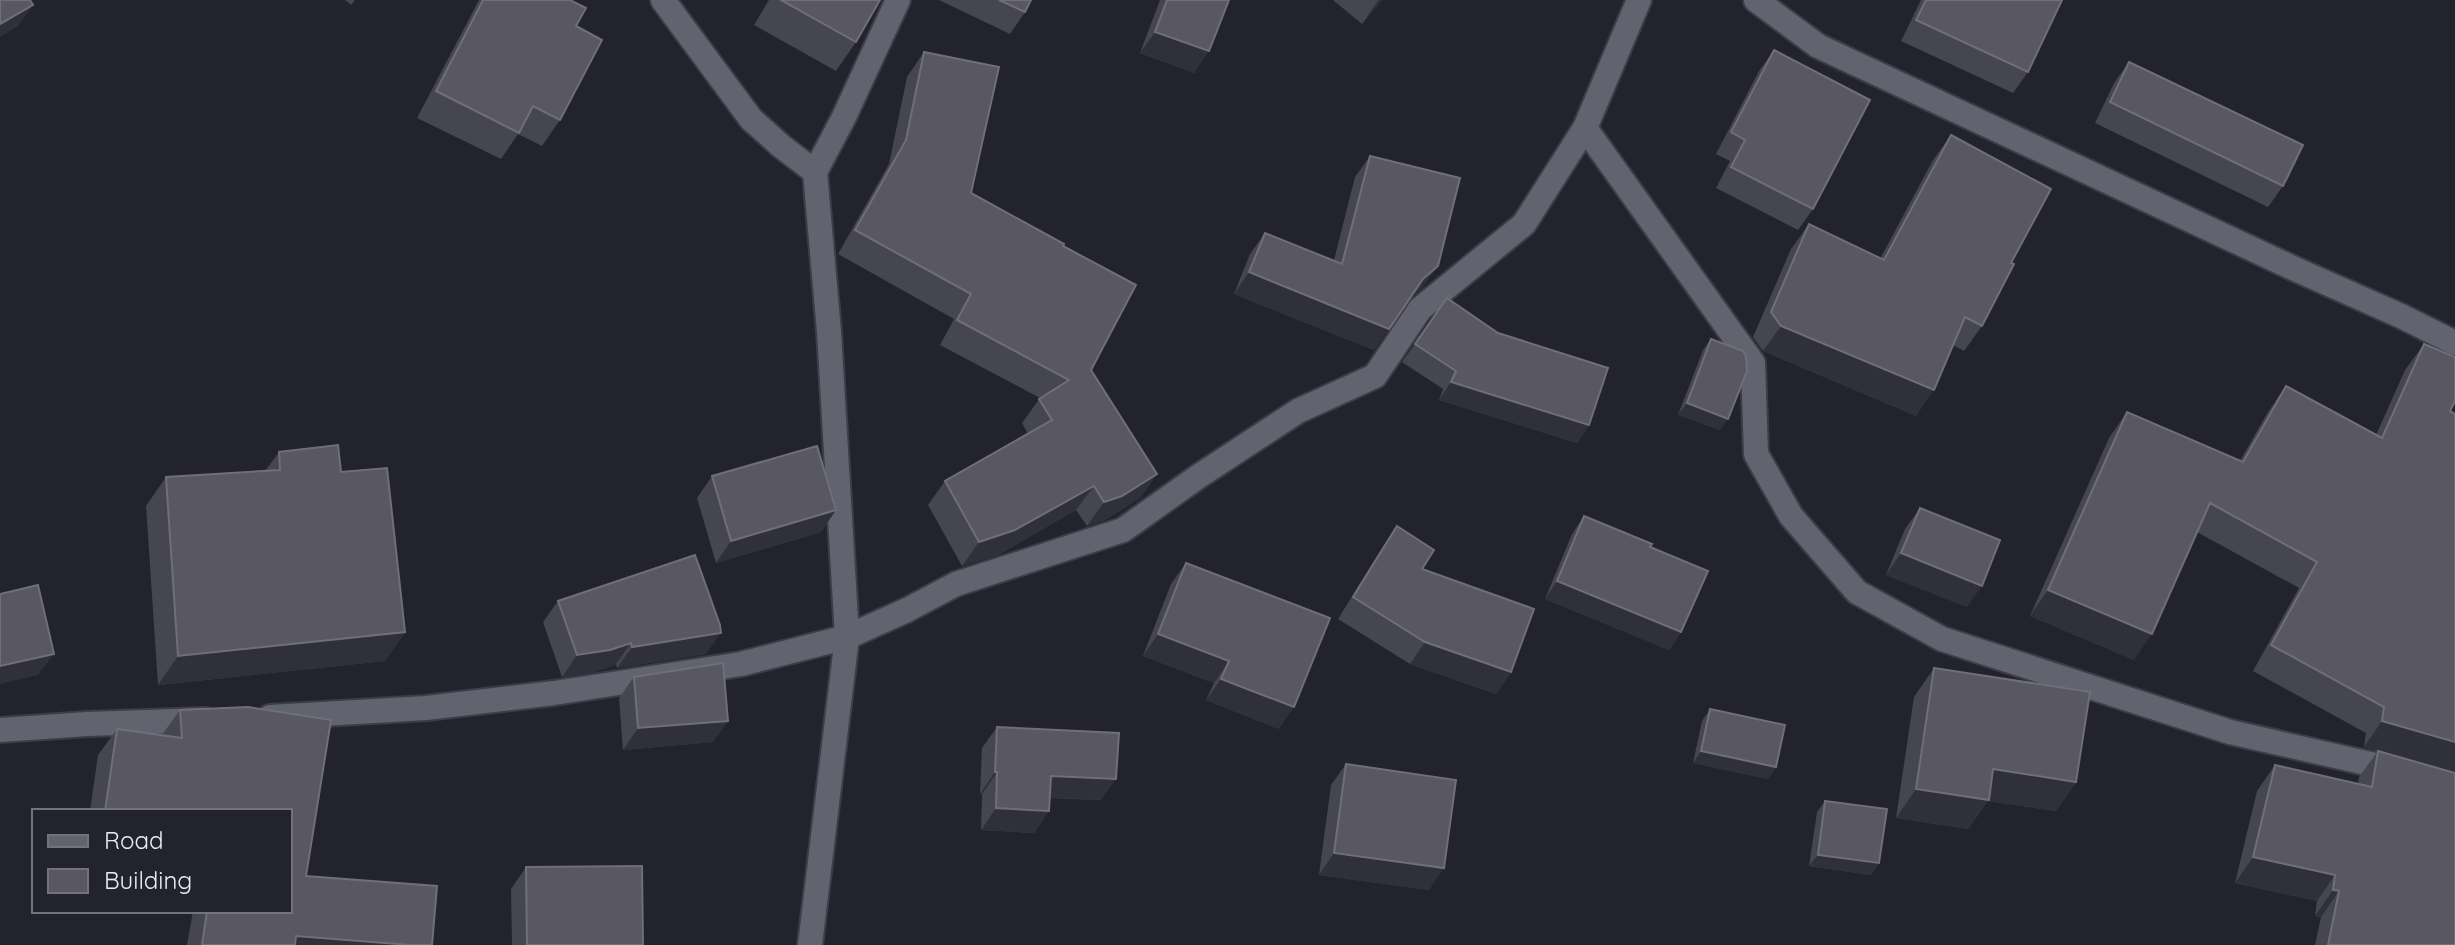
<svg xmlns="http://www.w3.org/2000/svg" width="2455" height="945" viewBox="0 0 2455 945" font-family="Quicksand,sans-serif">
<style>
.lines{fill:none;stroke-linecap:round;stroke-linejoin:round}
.minor-casing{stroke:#3c3d46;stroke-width:28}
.minor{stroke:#61636e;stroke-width:24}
.wall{fill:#464650}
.shaded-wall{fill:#30303b}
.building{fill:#585762;stroke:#6f6f78;stroke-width:2}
</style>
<rect width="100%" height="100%" fill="#22232d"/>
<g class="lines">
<!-- minor casing -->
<g class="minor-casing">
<g id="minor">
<polyline points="663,0 751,119 781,146 815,172"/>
<polyline points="1756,0 1818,46 2295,269 2401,316 2455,343"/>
<polyline points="1585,128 1753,363 1756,454 1791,516 1857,592 1942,639 2230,732 2375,765 2455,789"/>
<polyline points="270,717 426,708 554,693 741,664 847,637 907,610 956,584 1123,530 1199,476 1298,411 1375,376 1420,309 1524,224 1585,128 1639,0"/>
<polyline points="0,730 87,724 205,720"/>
<polyline points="810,945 847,637 829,332 815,172 844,117 898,0"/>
</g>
</g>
<!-- minor -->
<use href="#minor" class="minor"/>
</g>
<!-- wall -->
<g class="wall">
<polygon points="345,0 355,0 351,5"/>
<polygon points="479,0 570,0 576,26 560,120 542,146 518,134 501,159 417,118"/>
<polygon points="769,0 880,0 856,42 836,71 754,25"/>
<polygon points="939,0 1031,0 1025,12 1010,34"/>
<polygon points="1160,0 1229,0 1194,73 1140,53"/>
<polygon points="1333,0 1382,0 1362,24"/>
<polygon points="1921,0 2062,0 2028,72 2013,93 1901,41"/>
<polygon points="1774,50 1813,209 1798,230 1716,188 1730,161 1716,154 1759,71"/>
<polygon points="924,52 971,193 1063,246 1091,370 1157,474 1140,498 1105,520 1087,526 1076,510 998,555 962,566 928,505 945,481 1028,434 1022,423 1040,398 940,345 954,319 838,254 889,164 907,77"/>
<polygon points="2129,62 2283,186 2268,207 2095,123 2114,83"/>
<polygon points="1951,135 2011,263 1982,326 1964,351 1953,345 1916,416 1763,351 1753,337 1791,249 1809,224 1880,259 1933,160"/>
<polygon points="1370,156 1423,287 1409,299 1374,350 1234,294 1250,254 1265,233 1334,260 1355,177"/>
<polygon points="1447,298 1589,425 1577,443 1439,400 1443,389 1402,362"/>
<polygon points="1711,339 1720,430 1678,415 1703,350"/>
<polygon points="2424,344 2450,411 2455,945 2315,945 2321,917 2315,916 2317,901 2235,883 2257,791 2275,765 2358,784 2359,777 2378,751 2364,747 2366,733 2253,671 2299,588 2197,532 2134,660 2030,616 2109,438 2127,412 2240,461 2268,412 2286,386 2376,435 2405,370"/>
<polygon points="279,452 341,472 405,632 385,661 158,685 146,506 166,477 265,471"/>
<polygon points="712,476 836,510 821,532 716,563 697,498"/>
<polygon points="1920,508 1967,607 1886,575 1905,529"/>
<polygon points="1584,516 1650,547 1681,632 1669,650 1545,599 1572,534"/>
<polygon points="1397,526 1422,569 1511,672 1496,694 1410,664 1338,619 1382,548"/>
<polygon points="1186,563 1279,729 1206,700 1214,683 1143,656 1171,584"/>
<polygon points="558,601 706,654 617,668 616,664 595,672 562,677 543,622"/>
<polygon points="1934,668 2076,782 2056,811 1988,801 1968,829 1896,818 1914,697"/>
<polygon points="634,677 713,742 623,750 619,698"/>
<polygon points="248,707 331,720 306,876 437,886 432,945 187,945 193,911 290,911 290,811 90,811 98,755 117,729 162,735 180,710"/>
<polygon points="1710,709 1776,767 1768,779 1693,763 1702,721"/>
<polygon points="997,727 1101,800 1050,798 1049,811 1034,833 981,830 982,794 980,794 982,748"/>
<polygon points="1346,764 1429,890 1319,875 1331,785"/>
<polygon points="1825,801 1879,863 1871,875 1809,866 1817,812"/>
<polygon points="526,867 643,945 512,945 511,889"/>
</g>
<!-- shaded-wall -->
<g class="shaded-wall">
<polygon points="1379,0 1382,0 1362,24 1377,2"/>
<polygon points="33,5 18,26 0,37 0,24"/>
<polygon points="1155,32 1209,51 1194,73 1140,53"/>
<polygon points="1438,266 1423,287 1408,301 1423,279"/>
<polygon points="1249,272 1389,329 1374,350 1234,294"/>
<polygon points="1781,326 1934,390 1916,416 1763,351"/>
<polygon points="1451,382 1589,425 1577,443 1439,400"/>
<polygon points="1687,403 1728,419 1720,430 1678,415"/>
<polygon points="1157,474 1140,498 1105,520 1087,526 1104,502"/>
<polygon points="1094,486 1076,510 998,555 962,566 979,542"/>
<polygon points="836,510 821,532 716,563 731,541"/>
<polygon points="1901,553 1982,586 1967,607 1886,575"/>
<polygon points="1557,581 1681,632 1669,650 1545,599"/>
<polygon points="2048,590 2152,634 2134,660 2030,616"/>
<polygon points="405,632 385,661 158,685 178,656"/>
<polygon points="721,633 706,654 617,668 632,647"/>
<polygon points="1158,634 1229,661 1214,683 1143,656"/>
<polygon points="1425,642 1511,672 1496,694 1410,664"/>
<polygon points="631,643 616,664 595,672 562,677 577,655"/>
<polygon points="54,654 38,675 0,684 0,666"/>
<polygon points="1221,679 1294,707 1279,729 1206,700"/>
<polygon points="728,721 713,742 623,750 638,728"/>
<polygon points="2382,721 2455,742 2455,773 2364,747"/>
<polygon points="1701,751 1776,767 1768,779 1693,763"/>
<polygon points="1993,769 2076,782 2056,811 1988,801 1968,829 1896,818 1916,789"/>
<polygon points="995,772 997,772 982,794 980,794"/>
<polygon points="1051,776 1116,779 1101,800 1036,797"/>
<polygon points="996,808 1049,811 1034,833 981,830"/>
<polygon points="1334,853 1444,868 1429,890 1319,875"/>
<polygon points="1818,855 1879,863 1871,875 1809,866"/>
<polygon points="2253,857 2335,875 2317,901 2235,883"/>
<polygon points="2333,890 2339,891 2321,917 2315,916"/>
<polygon points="296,936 410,945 290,945"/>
</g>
<!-- building -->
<g class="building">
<polygon points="0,0 30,0 33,5 0,24"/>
<polygon points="483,0 570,0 586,8 576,26 602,40 560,120 533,106 519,133 436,91"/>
<polygon points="781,0 880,0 856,42"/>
<polygon points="999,0 1031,0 1025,12"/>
<polygon points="1167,0 1229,0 1209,51 1155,32"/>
<polygon points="1926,0 2062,0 2028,72 1916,20"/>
<polygon points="1774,50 1870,100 1813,209 1731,167 1745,140 1731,132"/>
<polygon points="924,52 999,67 971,193 1064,244 1063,246 1136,285 1091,370 1157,474 1122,496 1104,502 1094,486 1015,530 979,542 945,481 1052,420 1039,399 1069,380 957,320 971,294 855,230 906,140"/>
<polygon points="2129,62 2303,145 2283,186 2110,102"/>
<polygon points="1951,135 2051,189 2011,263 2014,264 1982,326 1965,317 1934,390 1781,326 1771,312 1809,224 1884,260"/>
<polygon points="1370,156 1460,178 1438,266 1423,279 1389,329 1249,272 1265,233 1342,264"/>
<polygon points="1447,298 1498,333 1608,368 1589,425 1451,382 1456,371 1415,344"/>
<polygon points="1711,339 1743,351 1746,356 1747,371 1728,419 1687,403"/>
<polygon points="2424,344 2455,357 2455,401 2450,411 2455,414 2455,742 2382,721 2384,707 2271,645 2317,562 2210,503 2152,634 2048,590 2127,412 2243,462 2286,386 2382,438"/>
<polygon points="338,445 341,472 387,468 405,632 178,656 166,477 280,470 279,452"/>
<polygon points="817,446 836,510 731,541 712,476"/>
<polygon points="1920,508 2000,540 1982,586 1901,553"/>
<polygon points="1584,516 1652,544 1650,547 1708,571 1681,632 1557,581"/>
<polygon points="1397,526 1434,550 1422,569 1534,609 1511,672 1425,642 1353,597"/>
<polygon points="695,555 720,625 721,633 632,647 631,643 610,650 577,655 558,601"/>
<polygon points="1186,563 1330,618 1294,707 1221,679 1229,661 1158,634"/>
<polygon points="38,585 54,654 0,666 0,594"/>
<polygon points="723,663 728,721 638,728 634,677"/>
<polygon points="1934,668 2090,692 2076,782 1993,769 1989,800 1916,789"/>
<polygon points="248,707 331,720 306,876 437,886 432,945 410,945 296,936 295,945 202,945 207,911 290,911 290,811 105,811 117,729 182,738 180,710"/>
<polygon points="1710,709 1785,725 1776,767 1701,751"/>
<polygon points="997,727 1119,733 1116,779 1051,776 1049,811 996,808 997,772 995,772"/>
<polygon points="2378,751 2455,773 2455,945 2328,945 2339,891 2333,890 2335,875 2253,857 2275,765 2372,787"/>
<polygon points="1346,764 1456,780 1444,868 1334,853"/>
<polygon points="1825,801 1887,809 1879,863 1818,855"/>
<polygon points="642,866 643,945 527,945 526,867"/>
</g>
<!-- legend -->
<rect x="32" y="809" width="260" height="104" fill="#22232d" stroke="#72737c" stroke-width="2"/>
<rect x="48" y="835" width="40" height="12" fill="#61636e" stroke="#72737c" stroke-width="2"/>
<text x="104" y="849" font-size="24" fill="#eaecf2">Road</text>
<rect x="48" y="869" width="40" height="24" fill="#585762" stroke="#72737c" stroke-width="2"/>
<text x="104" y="889" font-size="24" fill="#eaecf2">Building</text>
</svg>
